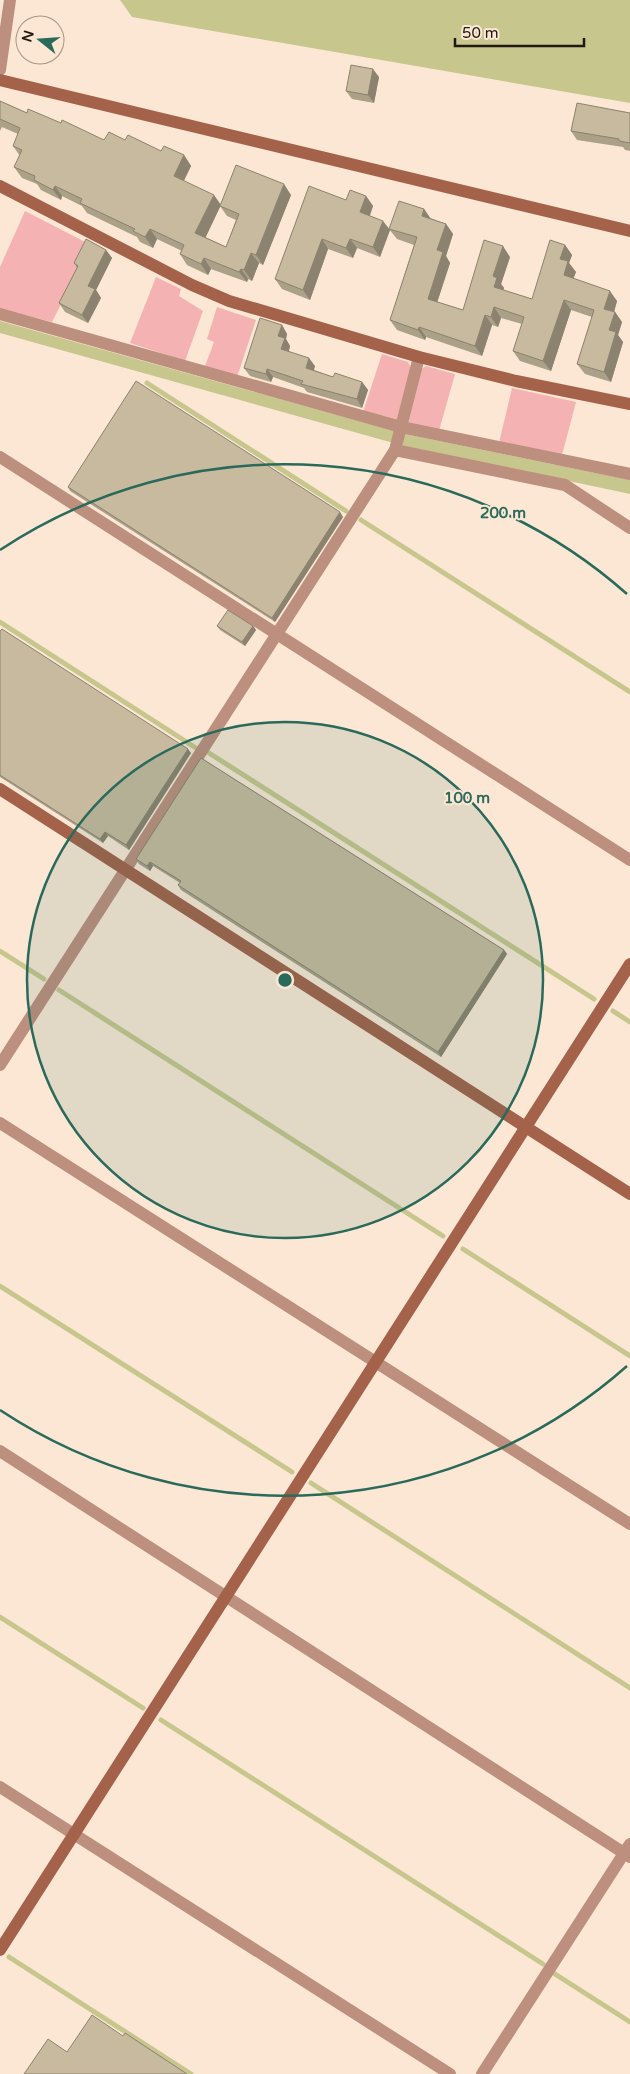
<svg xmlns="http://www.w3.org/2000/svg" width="630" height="2074" viewBox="0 0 630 2074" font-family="'Varela Round',sans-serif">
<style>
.green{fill:#f4b3b2}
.water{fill:#c6c68d}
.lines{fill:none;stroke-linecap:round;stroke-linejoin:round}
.stream{stroke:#c6c68d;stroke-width:5}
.street{stroke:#bd8f7e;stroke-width:12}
.secondary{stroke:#a36249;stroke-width:12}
.wall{fill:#aba088;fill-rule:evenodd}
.shaded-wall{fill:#8b826f}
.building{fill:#c7ba9e;stroke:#8b826f}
.ring{fill:none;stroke:#296a5a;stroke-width:2.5}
.centre{fill:#296a5a;stroke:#fce7d5;stroke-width:2.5}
.ring-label{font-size:15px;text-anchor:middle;font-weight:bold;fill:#296a5a;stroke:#fce7d5;stroke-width:4;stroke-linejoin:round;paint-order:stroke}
</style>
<rect width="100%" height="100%" fill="#fce7d5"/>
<!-- green -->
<g class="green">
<polygon points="25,211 91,245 52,322 0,309 0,267"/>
<polygon points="156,277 181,289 179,296 203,311 185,361 130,343"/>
<polygon points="217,307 256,320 237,377 205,366 214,342 207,339"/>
<polygon points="382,354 408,362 411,368 396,422 363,412"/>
<polygon points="426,366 455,374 439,431 407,424 420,370"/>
<polygon points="512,388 576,402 562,455 499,443"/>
</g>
<!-- water -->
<g class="water">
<polygon points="120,0 630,0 630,103 132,17"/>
<polygon points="0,321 405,434 630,480 630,494 404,446 0,333"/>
</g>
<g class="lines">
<!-- stream -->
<g class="stream">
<polyline points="147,383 346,511"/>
<polyline points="361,520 630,692"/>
<polyline points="0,622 196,748"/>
<polyline points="209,753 594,999"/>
<polyline points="0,951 44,979"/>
<polyline points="59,990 443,1236"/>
<polyline points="613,1011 630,1022"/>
<polyline points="463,1249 630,1356"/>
<polyline points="0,1286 292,1472"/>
<polyline points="311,1483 630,1688"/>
<polyline points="0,1617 143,1708"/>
<polyline points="161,1720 543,1964"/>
<polyline points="9,1957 191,2074"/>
<polyline points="555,1974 630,2022"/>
</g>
<!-- street -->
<g class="street">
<polyline points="0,70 10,0"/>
<polyline points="0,314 401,427 630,474"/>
<polyline points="395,450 565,485 630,528"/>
<polyline points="0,457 630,860"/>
<polyline points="0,1065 395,450 419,357"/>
<polyline points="0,1123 630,1524"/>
<polyline points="0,1451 630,1857"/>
<polyline points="0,1787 450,2074"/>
<polyline points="482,2074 630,1844"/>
</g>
<!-- secondary -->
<g class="secondary">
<polyline points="0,80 630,231"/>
<polyline points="0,186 192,285 229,301 419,357 516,381 630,404"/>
<polyline points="0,789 630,1194"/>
<polyline points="0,1950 630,964"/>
</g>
</g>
<!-- wall -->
<g class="wall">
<polygon points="379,77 374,103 352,99 346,91"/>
<path d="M0,101L27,113L61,123L104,140H125L161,151L184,155L191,166L184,181L220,205L291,195L263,265L259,263L252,281L248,279L247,282L211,269L208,275L187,265L180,254L182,251L157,239L153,248L140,242L137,237L87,213L82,206L62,196L61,200L41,190L37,184L22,178L14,167L20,156L13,146L18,134L2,127L0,131ZM220,206L227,216L236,220L226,247L205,237Z"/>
<polygon points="630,113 630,151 625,150 623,147 577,140 571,131"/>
<polygon points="366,196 373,206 370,216 390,230 380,257 357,248 353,258 328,249 310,300 282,289 275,279 346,200"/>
<polygon points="424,209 430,218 446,224 453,234 446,256 450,263 437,302 463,310 510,257 501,284 504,288 503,290 532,299 565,245 572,255 569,263 576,272 573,278 617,301 614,312 615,312 622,322 618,335 623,342 611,382 585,374 577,364 592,317 571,310 551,371 520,361 513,351 522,324 501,318 498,327 492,325 482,356 426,337 425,340 397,330 390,320 414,245 397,239 389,229"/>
<polygon points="106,250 112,258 96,290 101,298 88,323 65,312 59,303 77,268 74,263"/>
<polygon points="282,325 287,334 286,339 290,346 289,351 315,366 314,370 333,377 362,382 368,390 362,408 307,392 304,388 273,377 271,382 250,376 244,368"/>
<polygon points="68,487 343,517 275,622 70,491"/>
<polygon points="217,626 253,626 256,630 245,646 220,630"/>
<polygon points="0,631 191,753 129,850 108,836 103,843 0,777"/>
<polygon points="201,758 504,950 507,954 441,1057 181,890 178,885 180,883 153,866 150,871 139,864 136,859"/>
</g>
<!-- shaded-wall -->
<g class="shaded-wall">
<polygon points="373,69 379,77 374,103 368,95"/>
<polygon points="184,155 191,166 181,186 174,176"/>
<polygon points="284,184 291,195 263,265 256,255"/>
<polygon points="55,186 62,196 61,200 53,190"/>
<polygon points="214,195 221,205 203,243 195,233"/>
<polygon points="366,196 373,206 367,222 360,212"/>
<polygon points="424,209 431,219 422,216"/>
<polygon points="383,221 390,230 380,257 373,247"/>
<polygon points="446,224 453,234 446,256 450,263 435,309 428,299 437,250"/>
<polygon points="150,229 157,239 153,248 145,237"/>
<polygon points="322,239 328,249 310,300 303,290"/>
<polygon points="350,239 357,248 353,258 346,248"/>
<polygon points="565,245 572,255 569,263 576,272 571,285 564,275 560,259"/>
<polygon points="503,246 510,257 501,284 504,288 501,297 494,287 493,276"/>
<polygon points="106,250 112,258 96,290 101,298 88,323 82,315 88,286"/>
<polygon points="251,253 259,263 252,281 244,270"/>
<polygon points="204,258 211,269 208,275 201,264"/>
<polygon points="241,269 248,279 247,282 239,272"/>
<polygon points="610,291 617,301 612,319 604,309"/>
<polygon points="564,300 571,310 551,371 543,361"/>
<polygon points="494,307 501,318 498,327 491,317"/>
<polygon points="615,312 622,322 618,335 623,342 611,382 604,372 609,330"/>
<polygon points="485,315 492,325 482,356 475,346"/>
<polygon points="282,325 287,334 286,339 290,346 287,357 281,349 278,336"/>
<polygon points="419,327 426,337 425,340 418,330"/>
<polygon points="309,358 315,366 312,376 306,368"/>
<polygon points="267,369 273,377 271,382 266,374"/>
<polygon points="362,382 368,390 362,408 357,399"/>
<polygon points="340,512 343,517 275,622 272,618"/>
<polygon points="253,626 256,630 245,646 242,642"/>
<polygon points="188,749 191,753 129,850 126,845"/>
<polygon points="105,832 108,836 103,843 100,839"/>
<polygon points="150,862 153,866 150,871 147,866"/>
<polygon points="504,950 507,954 441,1057 438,1052"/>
</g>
<!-- building -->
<g class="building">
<polygon points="351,65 373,69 368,95 346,91"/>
<polygon points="0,101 27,113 28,109 61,123 62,120 104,140 109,132 125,140 128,135 161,151 164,146 184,155 174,176 214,195 195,233 226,247 239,214 220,206 236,165 284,184 256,255 251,253 244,270 241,269 239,272 204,258 201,264 180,254 184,245 150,229 145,237 133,231 135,229 80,203 82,199 55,186 53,190 34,180 35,176 14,167 22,150 13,146 20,128 0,119"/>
<polygon points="577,103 630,113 630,143 619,141 619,139 571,131"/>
<polygon points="309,186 346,200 350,190 366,196 360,212 383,221 373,247 350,239 346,248 322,239 303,290 275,279"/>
<polygon points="399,201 424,209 422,216 446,224 437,250 443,252 428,299 463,310 484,240 503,246 493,276 497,278 494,287 532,299 550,240 565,245 560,259 568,261 564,275 610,291 604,309 615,312 609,330 616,332 604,372 577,364 594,310 564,300 543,361 513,351 524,317 494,307 491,317 485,315 475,346 419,327 418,330 390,320 417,237 389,229"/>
<polygon points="86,239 106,250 88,286 95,289 82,315 59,303 78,266 74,263"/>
<polygon points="260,318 282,325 278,336 285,338 281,349 309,358 306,368 333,377 335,373 362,382 357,399 301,384 303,381 267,369 266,374 244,368"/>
<polygon points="136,381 340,512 272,618 68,487"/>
<polygon points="228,610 253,626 242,642 217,626"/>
<polygon points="2,629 188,749 126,845 105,832 100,839 0,775 0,631"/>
<polygon points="201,758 504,950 438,1052 178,885 181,881 150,862 147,866 136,859"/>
<polygon points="92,2015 123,2036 125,2033 187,2074 24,2074 48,2039 67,2052"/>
</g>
<!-- distance rings -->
<circle cx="285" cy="980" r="258" fill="#296a5a" fill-opacity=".12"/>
<g class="ring">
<circle cx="285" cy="980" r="258"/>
<path d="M627 1366A516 516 0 0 1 0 1410M0 550A516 516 0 0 1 627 594"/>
</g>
<circle cx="285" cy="980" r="8" class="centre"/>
<g class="ring-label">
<text x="503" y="518">200 m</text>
<text x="467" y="803">100 m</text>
</g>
<!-- north arrow -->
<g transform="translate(40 40) rotate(287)"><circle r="24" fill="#fce7d5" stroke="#a49587"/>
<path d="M0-4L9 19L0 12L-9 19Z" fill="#296a5a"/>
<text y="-8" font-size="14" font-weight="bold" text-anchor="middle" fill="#211911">N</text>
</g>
<!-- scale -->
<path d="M455 38v8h129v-8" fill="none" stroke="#211911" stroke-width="2.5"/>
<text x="462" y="38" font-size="15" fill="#211911" stroke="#fce7d5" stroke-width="4" paint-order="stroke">50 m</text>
</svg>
